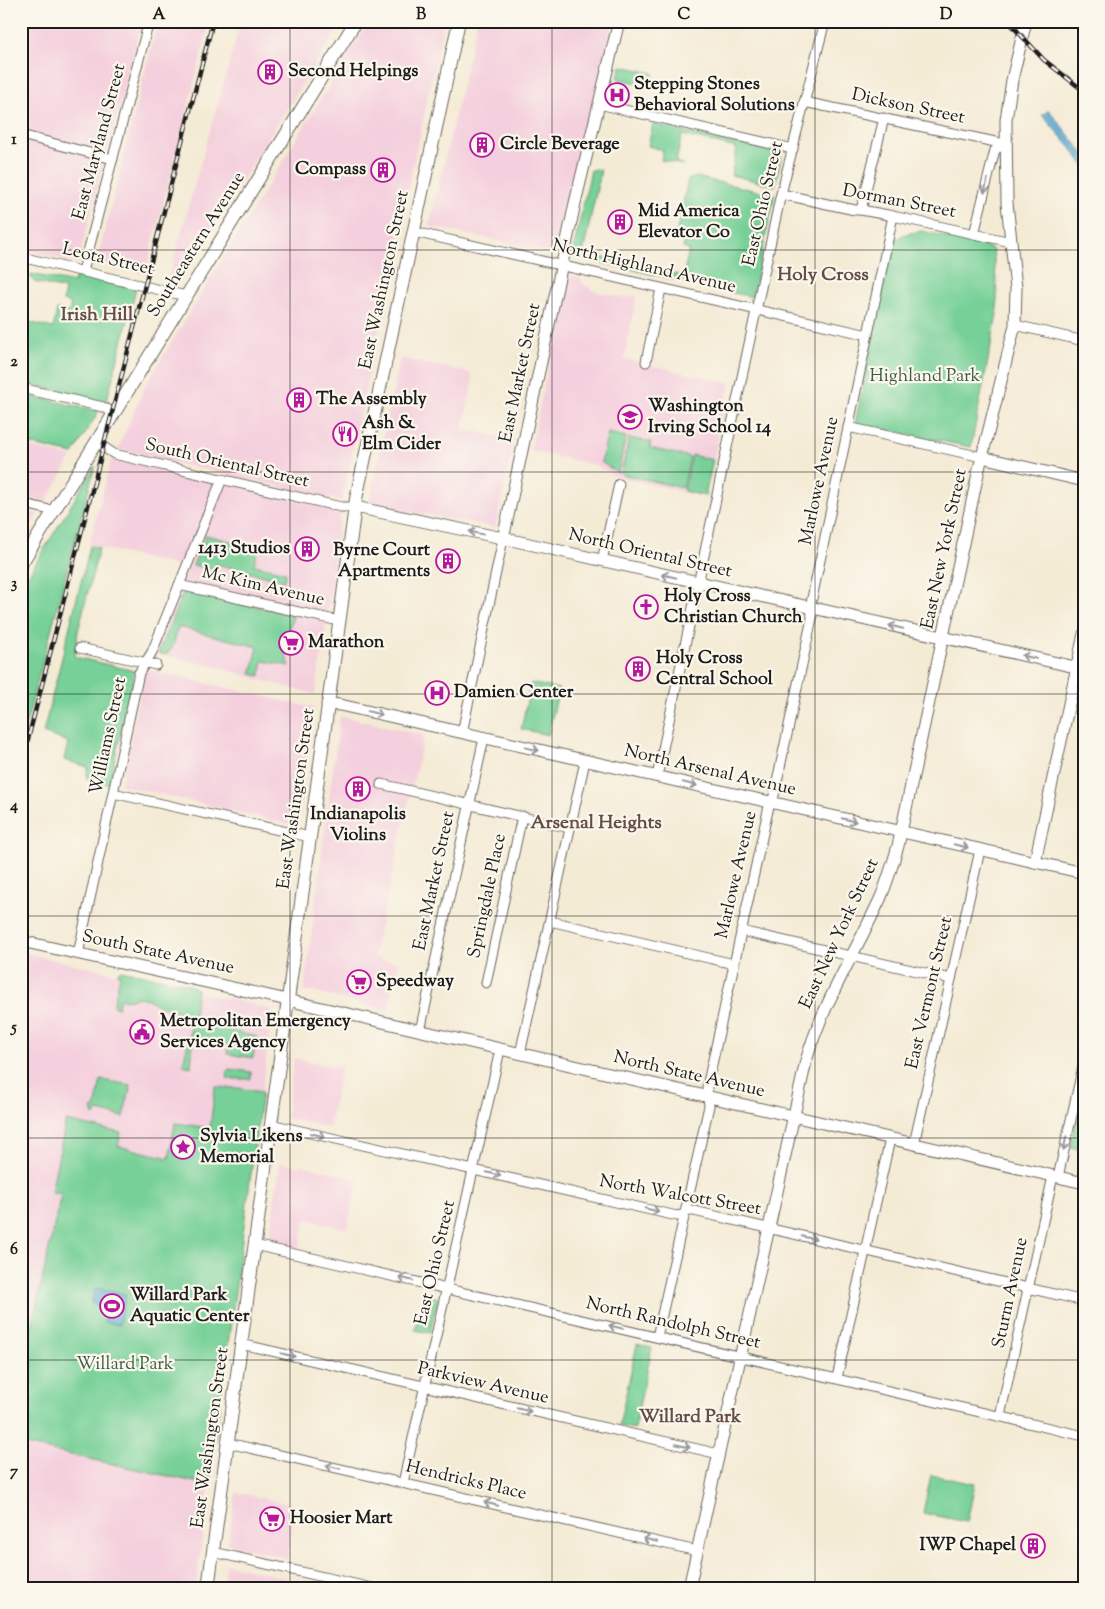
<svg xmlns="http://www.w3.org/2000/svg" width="1105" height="1609" viewBox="0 0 1105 1609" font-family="'Sorts Mill Goudy',serif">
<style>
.built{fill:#f4cfdd}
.green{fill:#76d097;stroke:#49765a}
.water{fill:#53a3cd;stroke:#386074}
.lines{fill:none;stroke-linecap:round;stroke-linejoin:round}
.street-casing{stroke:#68645d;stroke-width:11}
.secondary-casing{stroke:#68645d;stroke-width:13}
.primary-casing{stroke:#68645d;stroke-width:14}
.street{stroke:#fff;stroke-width:9}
.secondary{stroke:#fff;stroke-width:11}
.primary{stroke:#fff;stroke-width:12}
.rail-casing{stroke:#1c1c1c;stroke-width:4.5}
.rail{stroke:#fbf7ec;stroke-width:2.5;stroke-dasharray:8;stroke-linecap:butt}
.oneway{stroke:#999}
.grid{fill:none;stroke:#1c1c1c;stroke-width:1;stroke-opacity:0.55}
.labels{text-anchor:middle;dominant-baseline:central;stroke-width:4.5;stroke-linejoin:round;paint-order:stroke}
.poi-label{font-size:18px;font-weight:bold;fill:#1c1c1c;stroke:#fbf7ec;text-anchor:start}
.street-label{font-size:18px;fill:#1c1c1c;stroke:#fbf7ec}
.park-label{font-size:18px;fill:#3c5b47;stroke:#fbf7ec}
.neighbourhood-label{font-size:19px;font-weight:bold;fill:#654e4a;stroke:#fbf7ec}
.neatline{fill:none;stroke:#1c1c1c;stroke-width:2}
.grid-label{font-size:16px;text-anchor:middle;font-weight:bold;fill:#1c1c1c}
</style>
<rect width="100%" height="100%" fill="#fbf7ec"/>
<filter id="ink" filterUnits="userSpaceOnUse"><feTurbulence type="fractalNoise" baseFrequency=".02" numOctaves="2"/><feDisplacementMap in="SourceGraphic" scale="10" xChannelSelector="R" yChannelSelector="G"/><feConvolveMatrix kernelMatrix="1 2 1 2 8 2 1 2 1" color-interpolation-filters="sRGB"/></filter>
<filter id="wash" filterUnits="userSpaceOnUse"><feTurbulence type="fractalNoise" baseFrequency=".0096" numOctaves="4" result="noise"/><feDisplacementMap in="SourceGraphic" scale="20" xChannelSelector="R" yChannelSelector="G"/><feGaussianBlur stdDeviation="1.12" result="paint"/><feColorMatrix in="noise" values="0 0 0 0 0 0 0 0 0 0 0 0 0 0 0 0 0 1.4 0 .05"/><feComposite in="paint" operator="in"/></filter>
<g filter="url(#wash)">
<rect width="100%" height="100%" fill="#f4ebd5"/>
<!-- built -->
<g class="built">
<polygon points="22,21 142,21 107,152 21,130"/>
<polygon points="158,21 210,21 145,274 97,261"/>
<polygon points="241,21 343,21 272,132 179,285 167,282"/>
<polygon points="369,21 444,21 342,501 118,449 146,384"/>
<polygon points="477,21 613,21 584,137 558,254 429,226"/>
<polygon points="21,139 104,160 78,263 21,249"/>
<polygon points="568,275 579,277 584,285 594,291 625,298 637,295 624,359 730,383 705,497 617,477 596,465 530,451"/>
<polygon points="400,358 471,373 473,382 463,429 514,440 495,529 489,526 369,504"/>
<polygon points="21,445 72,457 46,502 21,497"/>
<polygon points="111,460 127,462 254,490 341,512 325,632 315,694 274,684 218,667 146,651 181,567 89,545"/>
<polygon points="21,510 38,514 21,541"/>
<polygon points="149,670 314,708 297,826 121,785 144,673"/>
<polygon points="340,716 424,735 373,957 398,963 388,1010 304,990"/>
<polygon points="21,952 272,1009 262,1092 238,1088 210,1128 169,1158 118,1146 121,1132 51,1192 61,1194 21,1376"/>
<polygon points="294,1058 341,1068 329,1128 286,1118"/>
<polygon points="280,1162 300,1167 301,1165 358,1179 347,1229 306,1219 299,1249 269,1242"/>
<polygon points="21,1444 209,1485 196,1588 21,1588"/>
<polygon points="236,1492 297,1506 291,1531 288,1558 228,1544"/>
<polygon points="226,1564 285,1578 284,1588 223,1588"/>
</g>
<!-- green -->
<g class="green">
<polygon points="621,66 654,73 651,86 618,79"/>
<polygon points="653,124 782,154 775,186 731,175 737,148 682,135 676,162 683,165 661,160 663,150 648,146"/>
<polygon points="596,169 601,170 583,253 683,276 689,250 683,248 686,233 677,231 688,180 696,177 775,195 752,297 572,256 591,170"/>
<polygon points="922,231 988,247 993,250 997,290 997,314 971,447 855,424 893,241 905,234"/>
<polygon points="31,274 74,283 76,275 136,289 108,396 105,402 21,382 21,320 53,328 57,310 69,312 71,303 63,301 65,289 34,282 31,278"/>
<polygon points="21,394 99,411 73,454 21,442"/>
<polygon points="608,433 626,437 618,473 601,462"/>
<polygon points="629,438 651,442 650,448 690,457 683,488 621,474"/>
<polygon points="692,455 713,460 705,496 684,491"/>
<polygon points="95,466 21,743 21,587"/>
<polygon points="206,535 258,548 254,565 286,572 284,581 216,564 214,570 193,565"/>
<polygon points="90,546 99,548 78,631 75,657 135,671 109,784 86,779 88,767 64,760 68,742 43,733"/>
<polygon points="184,590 294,615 287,634 284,649 290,666 263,661 260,676 251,674 258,647 178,627 173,647 166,655 158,653"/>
<polygon points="531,683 559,689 548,735 521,729"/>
<polygon points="121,970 187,984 197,989 194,1015 184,1016 175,1014 176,1010 159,1006 148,999 139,997 126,1000 120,998 118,1008 113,1006 120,975 117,973"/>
<polygon points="192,1022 257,1037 253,1058 227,1054 228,1045 193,1041 191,1067 183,1065"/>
<polygon points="229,1069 251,1072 251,1079 228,1079 226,1072"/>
<polygon points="101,1080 131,1085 123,1117 98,1111 94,1116 92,1109 95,1108"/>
<polygon points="1084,1085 1084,1150 1070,1147"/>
<polygon points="215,1087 238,1088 262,1092 209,1485 21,1444 21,1376 61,1194 51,1192 66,1121 121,1133 118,1146 169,1158 175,1123 210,1128"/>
<polygon points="425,1295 438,1298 430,1333 415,1330"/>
<polygon points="637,1344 652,1348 634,1429 619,1426"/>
<polygon points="931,1475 975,1484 967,1522 923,1513"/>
</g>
<!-- water -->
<g class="water">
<polygon points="1049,110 1084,154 1084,166 1070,147 1042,115"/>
<polygon points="95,1288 126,1294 119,1325 104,1322 107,1307 91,1303"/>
</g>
</g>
<g filter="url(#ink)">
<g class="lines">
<!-- street casing -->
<g class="street-casing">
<g id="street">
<polyline points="804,102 1005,144"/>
<polyline points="599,104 793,149"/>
<polyline points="21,135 113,159"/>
<polyline points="781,194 855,210 861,210 888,215 1011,242"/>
<polyline points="861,210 884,118"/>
<polyline points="414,232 868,335"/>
<polyline points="974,234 995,150 1005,144"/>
<polyline points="21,257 186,296"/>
<polyline points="83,271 149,21"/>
<polyline points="1015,325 1084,341"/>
<polyline points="646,362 661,289"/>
<polyline points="21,388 103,407 114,413"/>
<polyline points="848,427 982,457"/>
<polyline points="96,442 114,454 341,507 355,507"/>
<polyline points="21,503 54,511"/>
<polyline points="602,561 619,484"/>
<polyline points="179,585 339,621"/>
<polyline points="80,648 156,665"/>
<polyline points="462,733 503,539"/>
<polyline points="657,777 780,198 825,21"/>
<polyline points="381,784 570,828"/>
<polyline points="113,793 310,837"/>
<polyline points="550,921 734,964"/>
<polyline points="741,931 951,979"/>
<polyline points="78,954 139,673 152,652 222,479"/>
<polyline points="486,983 522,816"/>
<polyline points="420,1031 484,738"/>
<polyline points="520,1054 585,761"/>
<polyline points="270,1124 677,1216 682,1215 688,1211 694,1211 1084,1301"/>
<polyline points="914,1144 980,850"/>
<polyline points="1058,1177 1084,1062"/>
<polyline points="1081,1183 1084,1173"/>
<polyline points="254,1245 339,1264 1084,1436"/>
<polyline points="657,1337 709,1106 707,1087 769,806 773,800 812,618 811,603 893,216"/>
<polyline points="241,1344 719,1454"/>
<polyline points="837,1378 890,1139"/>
<polyline points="1000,1416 1053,1176"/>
<polyline points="228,1443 697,1551"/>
<polyline points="403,1483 500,1050"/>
<polyline points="213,1552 372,1588"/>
</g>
</g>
<!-- secondary casing -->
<g class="secondary-casing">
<g id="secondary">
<polyline points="982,457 1084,481"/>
<polyline points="355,507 507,539 1084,669"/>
<polyline points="503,539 575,203 619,21"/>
<polyline points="327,704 340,705 1084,873"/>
<polyline points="1035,862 1084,634"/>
<polyline points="21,941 274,997 1084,1183"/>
<path d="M689,1588L806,1061C823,1002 856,952 881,897C888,880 893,863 898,846L979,469L1015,325L1016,288L1007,203L1006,120L1012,80L1026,21"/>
</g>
</g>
<!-- primary casing -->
<g class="primary-casing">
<g id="primary">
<polyline points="21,564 356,21"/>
<polyline points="208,1588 356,499 459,21"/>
</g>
</g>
<!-- street -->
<use href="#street" class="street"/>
<!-- secondary -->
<use href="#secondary" class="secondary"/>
<!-- primary -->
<use href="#primary" class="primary"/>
<!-- rail casing -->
<g class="rail-casing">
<g id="rail">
<polyline points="1008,21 1044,60 1084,91"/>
<polyline points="21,766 213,21"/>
</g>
</g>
<!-- rail -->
<use href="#rail" class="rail"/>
</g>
<!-- one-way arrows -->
<defs><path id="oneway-shaft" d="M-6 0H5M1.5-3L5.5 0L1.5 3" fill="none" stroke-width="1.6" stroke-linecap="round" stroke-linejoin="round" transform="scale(1.25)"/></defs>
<g class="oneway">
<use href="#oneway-shaft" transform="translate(986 186) rotate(104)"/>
<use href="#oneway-shaft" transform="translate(476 533) rotate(-168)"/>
<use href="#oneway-shaft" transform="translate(669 576) rotate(-167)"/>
<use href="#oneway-shaft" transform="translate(896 627) rotate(-167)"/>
<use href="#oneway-shaft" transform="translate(1029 657) rotate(-167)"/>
<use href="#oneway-shaft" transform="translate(375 713) rotate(13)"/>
<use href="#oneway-shaft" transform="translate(532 749) rotate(13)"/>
<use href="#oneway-shaft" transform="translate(690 784) rotate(13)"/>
<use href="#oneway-shaft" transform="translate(849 820) rotate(13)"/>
<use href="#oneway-shaft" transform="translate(961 846) rotate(13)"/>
<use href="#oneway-shaft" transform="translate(318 1135) rotate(13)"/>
<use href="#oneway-shaft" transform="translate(1065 1143) rotate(103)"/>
<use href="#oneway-shaft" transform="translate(494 1174) rotate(13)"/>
<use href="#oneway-shaft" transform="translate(652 1210) rotate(13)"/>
<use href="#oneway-shaft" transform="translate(809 1238) rotate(13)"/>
<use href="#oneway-shaft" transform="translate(406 1279) rotate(-167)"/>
<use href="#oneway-shaft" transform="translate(616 1327) rotate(-167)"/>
<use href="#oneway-shaft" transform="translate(288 1355) rotate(13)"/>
<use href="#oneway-shaft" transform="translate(524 1410) rotate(13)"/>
<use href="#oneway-shaft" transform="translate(683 1446) rotate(13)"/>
<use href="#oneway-shaft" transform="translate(333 1467) rotate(-167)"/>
<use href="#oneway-shaft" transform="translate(491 1504) rotate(-167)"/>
<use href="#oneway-shaft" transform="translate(650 1540) rotate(-167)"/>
</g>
</g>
<!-- grid -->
<path class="grid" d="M290,21V1588M552,21V1588M815,21V1588M21,250H1084M21,472H1084M21,694H1084M21,916H1084M21,1138H1084M21,1360H1084"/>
<!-- icons -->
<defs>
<g id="building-ring" transform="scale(1.25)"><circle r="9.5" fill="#fbf7ec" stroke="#b5179e" stroke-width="1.5"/><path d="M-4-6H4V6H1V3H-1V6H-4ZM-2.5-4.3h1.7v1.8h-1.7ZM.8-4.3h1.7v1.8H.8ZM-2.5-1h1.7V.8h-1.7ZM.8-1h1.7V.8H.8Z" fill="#b5179e"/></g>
<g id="hospital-ring" transform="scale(1.25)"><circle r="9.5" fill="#fbf7ec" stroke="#b5179e" stroke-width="1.5"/><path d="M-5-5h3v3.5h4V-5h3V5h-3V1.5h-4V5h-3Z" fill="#b5179e"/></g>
<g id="school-ring" transform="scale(1.25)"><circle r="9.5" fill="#fbf7ec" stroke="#b5179e" stroke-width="1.5"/><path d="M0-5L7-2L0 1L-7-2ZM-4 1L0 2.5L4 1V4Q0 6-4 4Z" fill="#b5179e"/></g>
<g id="restaurant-ring" transform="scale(1.25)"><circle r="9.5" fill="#fbf7ec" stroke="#b5179e" stroke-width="1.5"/><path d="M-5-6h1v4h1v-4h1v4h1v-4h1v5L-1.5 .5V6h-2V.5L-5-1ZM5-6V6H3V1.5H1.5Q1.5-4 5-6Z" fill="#b5179e"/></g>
<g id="church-ring" transform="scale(1.25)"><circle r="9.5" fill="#fbf7ec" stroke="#b5179e" stroke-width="1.5"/><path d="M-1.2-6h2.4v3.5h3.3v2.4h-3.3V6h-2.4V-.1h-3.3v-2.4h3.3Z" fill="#b5179e"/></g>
<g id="supermarket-ring" transform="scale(1.25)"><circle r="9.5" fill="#fbf7ec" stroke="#b5179e" stroke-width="1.5"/><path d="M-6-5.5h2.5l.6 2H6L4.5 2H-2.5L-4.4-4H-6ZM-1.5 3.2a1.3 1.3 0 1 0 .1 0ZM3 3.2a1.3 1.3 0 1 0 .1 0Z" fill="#b5179e"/></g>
<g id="civic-ring" transform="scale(1.25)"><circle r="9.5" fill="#fbf7ec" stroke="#b5179e" stroke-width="1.5"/><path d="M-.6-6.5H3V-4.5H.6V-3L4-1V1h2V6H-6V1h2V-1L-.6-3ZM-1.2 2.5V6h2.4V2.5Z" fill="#b5179e"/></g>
<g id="sight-ring" transform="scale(1.25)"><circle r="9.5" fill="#fbf7ec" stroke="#b5179e" stroke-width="1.5"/><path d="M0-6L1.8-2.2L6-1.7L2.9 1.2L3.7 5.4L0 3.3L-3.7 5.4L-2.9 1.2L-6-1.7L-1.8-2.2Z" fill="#b5179e"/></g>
<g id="stadium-ring" transform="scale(1.25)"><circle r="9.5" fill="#fbf7ec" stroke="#b5179e" stroke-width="1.5"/><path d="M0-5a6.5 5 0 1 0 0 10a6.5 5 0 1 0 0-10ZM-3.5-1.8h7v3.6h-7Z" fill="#b5179e"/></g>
</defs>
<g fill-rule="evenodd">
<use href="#building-ring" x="270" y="72"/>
<use href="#hospital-ring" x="617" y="95"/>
<use href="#building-ring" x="482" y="145"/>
<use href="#building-ring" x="383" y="170"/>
<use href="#building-ring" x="620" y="222"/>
<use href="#building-ring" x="299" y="400"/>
<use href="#school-ring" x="630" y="417"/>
<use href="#restaurant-ring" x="345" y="434"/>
<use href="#building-ring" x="307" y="549"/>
<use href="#building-ring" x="448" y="561"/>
<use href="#church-ring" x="646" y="607"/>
<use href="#supermarket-ring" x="291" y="643"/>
<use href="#building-ring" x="638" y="669"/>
<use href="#hospital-ring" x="437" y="693"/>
<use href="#building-ring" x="358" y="789"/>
<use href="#supermarket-ring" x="359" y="982"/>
<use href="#civic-ring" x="142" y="1032"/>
<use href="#sight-ring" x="183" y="1147"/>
<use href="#stadium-ring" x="112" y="1306"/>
<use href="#supermarket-ring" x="272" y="1519"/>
<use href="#building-ring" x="1033" y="1546"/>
</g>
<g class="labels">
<!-- poi labels -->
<g class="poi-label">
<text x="288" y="72">Second Helpings</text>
<text x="634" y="85">Stepping Stones<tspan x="634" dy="21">Behavioral Solutions</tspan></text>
<text x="500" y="145">Circle Beverage</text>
<text x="366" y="170" text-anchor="end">Compass</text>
<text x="638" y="212">Mid America<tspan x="638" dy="21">Elevator Co</tspan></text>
<text x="316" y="400">The Assembly</text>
<text x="648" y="407">Washington<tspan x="648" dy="21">Irving School 14</tspan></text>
<text x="362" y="424">Ash &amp;<tspan x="362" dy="21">Elm Cider</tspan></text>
<text x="290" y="549" text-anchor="end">1413 Studios</text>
<text x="430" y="551" text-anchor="end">Byrne Court<tspan x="430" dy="21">Apartments</tspan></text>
<text x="664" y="597">Holy Cross<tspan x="664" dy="21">Christian Church</tspan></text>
<text x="308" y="643">Marathon</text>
<text x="656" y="659">Holy Cross<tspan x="656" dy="21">Central School</tspan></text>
<text x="454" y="693">Damien Center</text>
<text x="358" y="815" text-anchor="middle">Indianapolis<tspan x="358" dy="21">Violins</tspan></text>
<text x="376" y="982">Speedway</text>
<text x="160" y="1022">Metropolitan Emergency<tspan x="160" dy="21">Services Agency</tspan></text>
<text x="200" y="1137">Sylvia Likens<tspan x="200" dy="21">Memorial</tspan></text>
<text x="130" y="1296">Willard Park<tspan x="130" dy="21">Aquatic Center</tspan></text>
<text x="290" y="1519">Hoosier Mart</text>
<text x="1016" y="1546" text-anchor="end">IWP Chapel</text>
</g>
<!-- street labels -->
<g class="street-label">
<text transform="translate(908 107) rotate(12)">Dickson Street</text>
<text transform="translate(100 142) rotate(-75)">East Maryland Street</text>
<text transform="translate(899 202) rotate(11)">Dorman Street</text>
<text transform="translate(764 204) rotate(-77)">East Ohio Street</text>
<text transform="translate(197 245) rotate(-58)">Southeastern Avenue</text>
<text transform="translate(108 260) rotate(13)">Leota Street</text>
<text transform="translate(644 267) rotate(13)">North Highland Avenue</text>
<text transform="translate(385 280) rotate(-78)">East Washington Street</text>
<text transform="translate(521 373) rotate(-78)">East Market Street</text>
<text transform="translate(227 464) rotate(13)">South Oriental Street</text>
<text transform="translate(820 481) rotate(-78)">Marlowe Avenue</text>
<text transform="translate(945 549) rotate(-78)">East New York Street</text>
<text transform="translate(650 554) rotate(13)">North Oriental Street</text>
<text transform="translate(263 587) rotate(13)">Mc Kim Avenue</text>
<text transform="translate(109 736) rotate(-78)">Williams Street</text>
<text transform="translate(710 771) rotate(13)">North Arsenal Avenue</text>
<text transform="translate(297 799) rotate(-82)">East Washington Street</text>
<text transform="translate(737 875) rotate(-77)">Marlowe Avenue</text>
<text transform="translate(435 881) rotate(-78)">East Market Street</text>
<text transform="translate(488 896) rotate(-78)">Springdale Place</text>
<text transform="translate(840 934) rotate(-65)">East New York Street</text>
<text transform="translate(158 953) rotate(12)">South State Avenue</text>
<text transform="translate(930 993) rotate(-77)">East Vermont Street</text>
<text transform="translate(689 1075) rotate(13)">North State Avenue</text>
<text transform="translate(680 1196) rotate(10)">North Walcott Street</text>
<text transform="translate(436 1263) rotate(-77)">East Ohio Street</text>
<text transform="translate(1011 1293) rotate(-78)">Sturm Avenue</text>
<text transform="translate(673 1324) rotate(13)">North Randolph Street</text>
<text transform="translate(483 1384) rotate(13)">Parkview Avenue</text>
<text transform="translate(211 1438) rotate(-82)">East Washington Street</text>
<text transform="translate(466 1481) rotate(13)">Hendricks Place</text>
</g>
<!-- park labels -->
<g class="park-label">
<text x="925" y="377">Highland Park</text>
<text x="125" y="1365">Willard Park</text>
</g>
<!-- neighbourhood labels -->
<g class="neighbourhood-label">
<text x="823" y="275">Holy Cross</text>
<text x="97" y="315">Irish Hill</text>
<text x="596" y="823">Arsenal Heights</text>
<text x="690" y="1417">Willard Park</text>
</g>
</g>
<!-- margin -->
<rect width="1105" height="1609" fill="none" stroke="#fbf7ec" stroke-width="55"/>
<rect x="28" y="28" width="1050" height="1554" class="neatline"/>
<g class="grid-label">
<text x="159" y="19">A</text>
<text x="421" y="19">B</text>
<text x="684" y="19">C</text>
<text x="946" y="19">D</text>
<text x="14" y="144">1</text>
<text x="14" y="366">2</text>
<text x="14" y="588">3</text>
<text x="14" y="810">4</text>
<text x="14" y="1032">5</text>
<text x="14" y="1254">6</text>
<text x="14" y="1476">7</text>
</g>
</svg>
